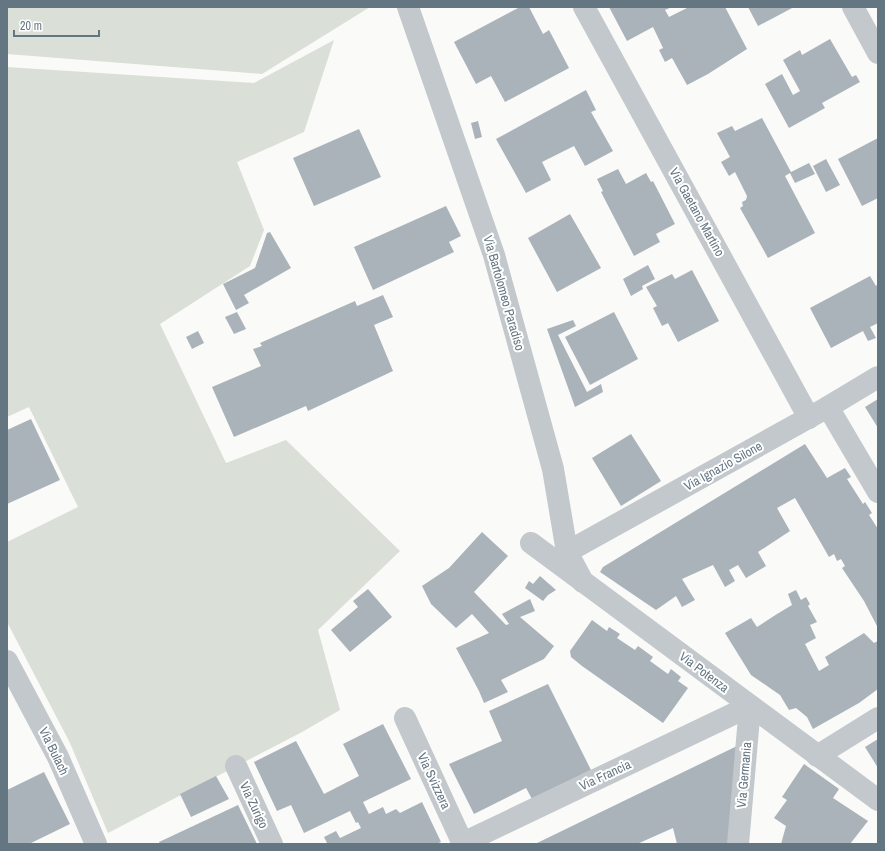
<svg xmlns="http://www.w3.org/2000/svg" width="885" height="851" viewBox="0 0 885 851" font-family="'Archivo Narrow',sans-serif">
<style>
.green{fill:#dadfd7}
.building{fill:#aab3b9}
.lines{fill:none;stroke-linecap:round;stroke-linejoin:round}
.street{stroke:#c3c8cc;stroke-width:22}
.labels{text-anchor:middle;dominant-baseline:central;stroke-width:4;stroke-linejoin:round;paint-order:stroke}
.street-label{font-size:13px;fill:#657683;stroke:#fff}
</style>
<rect width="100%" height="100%" fill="#fafaf8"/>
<!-- green -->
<g class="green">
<polygon points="7,7 370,7 262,74 7,54"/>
<polygon points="334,40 304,132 237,162 264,230 250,266 160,324 226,463 286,440 400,551 318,630 340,710 302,732 108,833 70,743 7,622 7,542 78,507 29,407 7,417 7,67 254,83"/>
</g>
<!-- building -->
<g class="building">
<polygon points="520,7 529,7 543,34 549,30 569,68 505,102 491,76 476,84 454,42"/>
<polygon points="609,7 672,7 665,10 669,17 689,7 725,7 747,49 708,74 687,85 672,58 665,62 659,50 663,48 653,27 627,41"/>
<polygon points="748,7 794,7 758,26"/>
<polygon points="830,39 852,77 856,75 860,82 822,103 825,108 789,128 765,84 782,74 793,95 800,91 783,60 800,50 802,55"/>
<polygon points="586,90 596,110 591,112 613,151 585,166 574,146 542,162 551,180 526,193 496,139"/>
<polygon points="762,118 791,172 809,163 815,174 795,183 790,173 785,176 815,233 768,258 740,208 743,206 742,202 746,200 747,196 735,172 729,176 721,162 730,157 717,133 732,126 735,131"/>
<polygon points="478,121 482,137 475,139 471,123"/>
<polygon points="359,129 381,177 314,206 293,158"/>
<polygon points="878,138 878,198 862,206 838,159"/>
<polygon points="826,159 840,185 826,192 813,166"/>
<polygon points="618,169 626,184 646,173 651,182 653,181 675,224 656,234 660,242 634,256 601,192 603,191 597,179"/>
<polygon points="446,206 461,236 449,242 454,252 373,290 354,247"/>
<polygon points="570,214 601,268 557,292 528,238"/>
<polygon points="270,232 291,268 244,295 249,303 236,310 223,284 255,268 267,233"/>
<polygon points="648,265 655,279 642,286 643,289 631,296 623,279"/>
<polygon points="692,270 719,321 678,342 668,323 662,326 653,308 657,306 646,287 672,274 675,279"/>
<polygon points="870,276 876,286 878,284 878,323 870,327 876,338 868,341 863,331 831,348 810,308"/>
<polygon points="383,295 393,317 374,325 393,371 308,411 306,406 234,437 212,387 261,366 253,349 262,346 260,343 355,301 357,306"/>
<polygon points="237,312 246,329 234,334 225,317"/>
<polygon points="614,312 638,359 590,385 565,337"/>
<polygon points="573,320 576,326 558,335 587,392 601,384 603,392 575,407 547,329"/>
<polygon points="198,331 204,343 192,349 186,337"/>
<polygon points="878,399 878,428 865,407"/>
<polygon points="31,419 60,480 7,504 7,430"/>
<polygon points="631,434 661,481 621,506 592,458"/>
<polygon points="805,444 827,478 845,468 851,477 847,479 863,504 865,502 872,513 869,515 878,529 878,628 864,601 842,568 845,566 841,559 837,561 834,554 829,557 795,498 777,508 790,531 758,552 766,566 746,578 738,565 729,570 735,581 725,587 713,565 682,579 695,600 682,607 676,596 656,610 600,572 603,567"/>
<polygon points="482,532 508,556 474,592 506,625 509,624 502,614 530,599 535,611 520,617 554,646 544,659 501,680 508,692 484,703 479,691 456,648 489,633 472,614 456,628 431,604 422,586 449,568"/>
<polygon points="540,576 556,590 548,595 543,601 525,588 529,581 533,584"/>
<polygon points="368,589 392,617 350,652 331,630 358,607 353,601"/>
<polygon points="796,590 801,600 806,597 810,604 808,606 817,622 810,625 816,638 805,644 819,671 829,665 825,657 864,633 874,643 878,641 878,689 859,703 813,729 807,717 796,708 789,710 780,695 751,675 725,633 751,618 757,627 777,614 792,605 788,594"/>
<polygon points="592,620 607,631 609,627 620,634 617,638 635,650 638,646 653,657 650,661 668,674 671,669 681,677 678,681 688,688 663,723 582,666 571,657 570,651"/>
<polygon points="548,684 591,770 532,799 526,788 474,814 449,764 502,741 489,711"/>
<polygon points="383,724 411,779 363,802 369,814 383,807 386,814 396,809 400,813 422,802 441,842 436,844 325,844 327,843 324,837 336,831 340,838 361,828 358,822 356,823 350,811 304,833 291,805 277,811 254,762 296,741 324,794 359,776 343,744"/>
<polygon points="878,739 878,768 865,747"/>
<polygon points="737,746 731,844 677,844 673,828 637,844 535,844"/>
<polygon points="804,764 839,789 833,798 868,821 850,844 781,844 786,826 774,818 787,800 782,797"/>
<polygon points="44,772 70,824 29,844 7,844 7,790"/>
<polygon points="216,776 229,799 191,817 180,794"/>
<polygon points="238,805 257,844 160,844 159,842"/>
</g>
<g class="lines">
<!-- street -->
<g class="street">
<polyline points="408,7 494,255 553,469 567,552 583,582"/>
<polyline points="584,7 809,418"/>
<polyline points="853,7 878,53"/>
<polyline points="828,407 878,492"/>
<polyline points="531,543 878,800"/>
<polyline points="567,552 828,407 878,377"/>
<polyline points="7,661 58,757 96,844"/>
<polyline points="405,718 463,844"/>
<polyline points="817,756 878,718"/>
<polyline points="236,766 272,844"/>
<polyline points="461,844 750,706"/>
<polyline points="738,844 750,706"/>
</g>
</g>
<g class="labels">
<!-- street labels -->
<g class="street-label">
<text transform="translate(697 212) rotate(61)">Via Gaetano Martino</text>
<text transform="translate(504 293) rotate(74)">Via Bartolomeo Paradiso</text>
<text transform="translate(723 466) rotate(-29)">Via Ignazio Silone</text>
<text transform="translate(704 672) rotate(37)">Via Potenza</text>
<text transform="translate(54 751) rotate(64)">Via Bulach</text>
<text transform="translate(605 775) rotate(-25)">Via Francia</text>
<text transform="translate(744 775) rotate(-85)">Via Germania</text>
<text transform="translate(434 781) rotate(65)">Via Svizzera</text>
<text transform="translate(254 805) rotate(65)">Via Zurigo</text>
</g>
</g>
<!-- border -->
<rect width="885" height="851" fill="none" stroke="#657683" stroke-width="16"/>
<!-- scale -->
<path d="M14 30v6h85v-6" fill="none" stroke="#657683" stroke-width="2"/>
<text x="20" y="30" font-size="12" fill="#657683" stroke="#ffffff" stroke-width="3" paint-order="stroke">20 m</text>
</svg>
